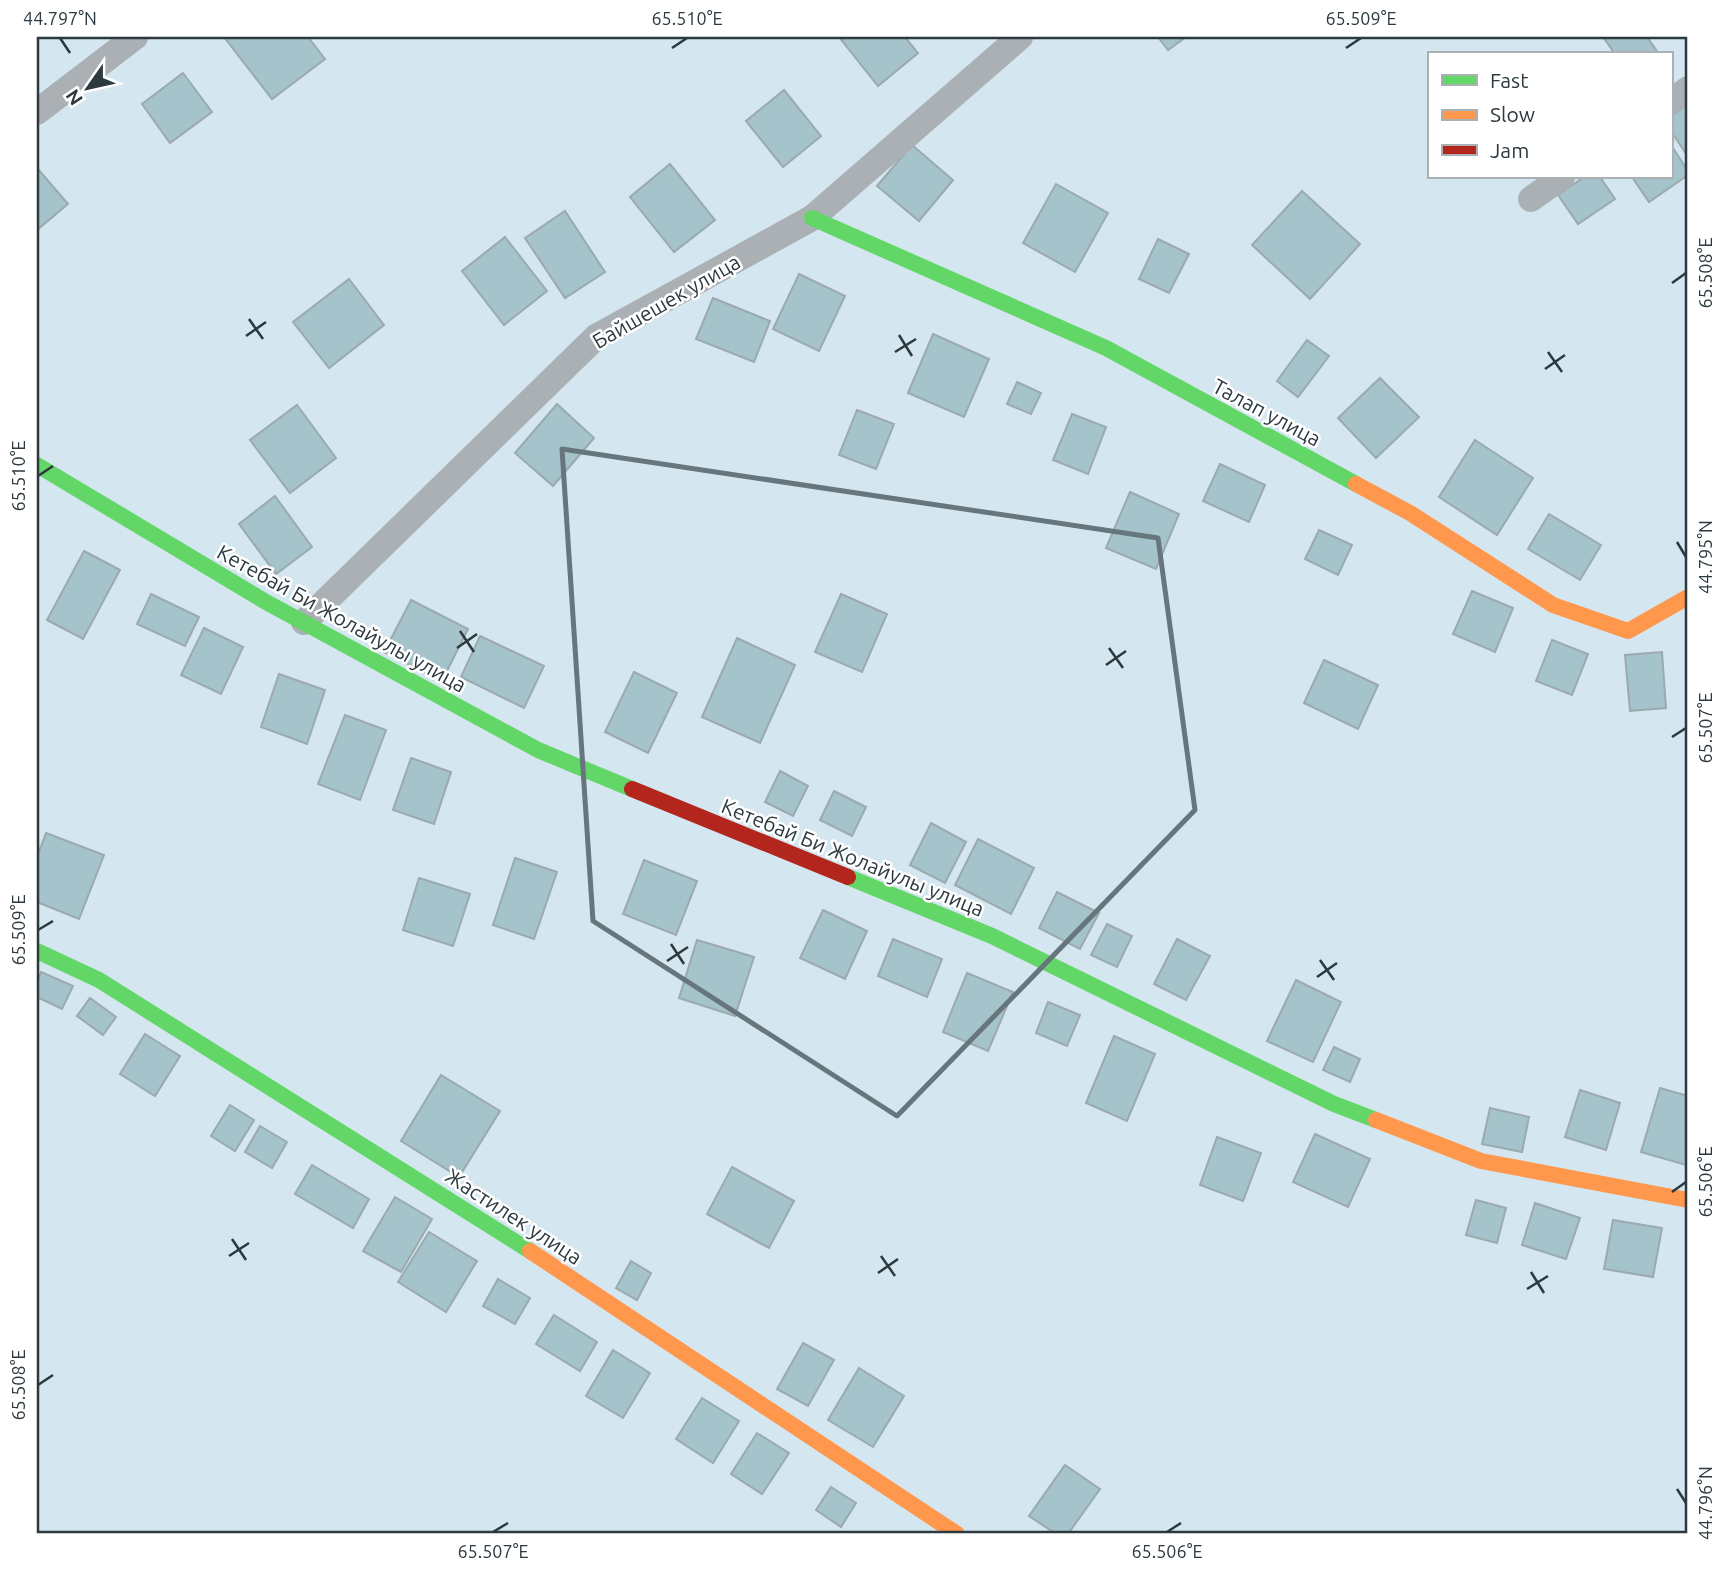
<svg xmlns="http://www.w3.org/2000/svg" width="1725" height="1571" viewBox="0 0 1725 1571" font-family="Ubuntu,sans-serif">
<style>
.building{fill:#a5c3ca;stroke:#9aaaae;stroke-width:2}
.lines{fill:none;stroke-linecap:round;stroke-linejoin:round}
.street{stroke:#aab0b4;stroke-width:26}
.fast{stroke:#63d668;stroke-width:16}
.slow{stroke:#ff974d;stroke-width:16}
.jam{stroke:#b3261e;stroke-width:16}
.marked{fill:none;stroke:#67767d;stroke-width:5;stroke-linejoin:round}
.ticks{fill:none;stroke:#2c393f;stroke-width:2.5}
.labels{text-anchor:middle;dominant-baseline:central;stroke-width:5;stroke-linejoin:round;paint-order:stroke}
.street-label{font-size:21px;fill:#2c393f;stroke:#fff}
.neatline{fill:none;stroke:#2c393f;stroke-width:2.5}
.ticks-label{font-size:18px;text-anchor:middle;fill:#2c393f}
</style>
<rect width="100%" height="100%" fill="#d4e6ef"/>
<!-- building -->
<g class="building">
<polygon points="224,37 308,37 325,59 272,99"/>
<polygon points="839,37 905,37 918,53 878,86"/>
<polygon points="1158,37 1186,37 1168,50"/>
<polygon points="1603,37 1647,37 1659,54 1615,54"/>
<polygon points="183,73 212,112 170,143 142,104"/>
<polygon points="784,90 821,136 783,167 746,121"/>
<polygon points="1688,104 1688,157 1671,131 1671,116"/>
<polygon points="912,145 953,180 919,221 877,186"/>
<polygon points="1671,145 1688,171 1688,175 1649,202 1632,177 1671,177"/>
<polygon points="670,164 715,220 674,252 630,197"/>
<polygon points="37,168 68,204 37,230"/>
<polygon points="1584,177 1600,177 1615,199 1578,224 1558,195"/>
<polygon points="1056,184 1108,213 1075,272 1023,243"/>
<polygon points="1302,191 1360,244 1310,299 1252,245"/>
<polygon points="565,211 605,272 565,298 525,238"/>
<polygon points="505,237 547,291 504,325 462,271"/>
<polygon points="1158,239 1189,254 1169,293 1139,279"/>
<polygon points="799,274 845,296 819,351 773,329"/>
<polygon points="349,279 384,325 329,368 293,322"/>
<polygon points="713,298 770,321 754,362 696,339"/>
<polygon points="933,334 989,359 964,417 908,393"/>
<polygon points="1307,340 1329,356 1298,397 1277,381"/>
<polygon points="1380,378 1419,417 1376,458 1338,418"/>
<polygon points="1017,382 1041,393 1031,414 1007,404"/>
<polygon points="557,404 594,438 553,486 515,453"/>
<polygon points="297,405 336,458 290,493 250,440"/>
<polygon points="857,410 894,424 876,469 839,455"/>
<polygon points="1072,414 1106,427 1088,474 1053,460"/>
<polygon points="1475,440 1533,478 1497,535 1439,497"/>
<polygon points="1220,464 1265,485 1249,522 1203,501"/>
<polygon points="1130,492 1179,514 1156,569 1106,548"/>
<polygon points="275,496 312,547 276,574 239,524"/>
<polygon points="1549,514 1601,545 1580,580 1528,549"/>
<polygon points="1319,530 1352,545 1338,575 1305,559"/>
<polygon points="84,551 120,570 83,639 47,620"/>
<polygon points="1472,591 1513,608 1495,652 1453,634"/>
<polygon points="151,594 199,617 185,646 137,624"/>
<polygon points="841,594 887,614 862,672 815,652"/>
<polygon points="411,600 468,629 442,681 384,652"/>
<polygon points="204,628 243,647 221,694 181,675"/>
<polygon points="480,636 544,666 524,708 461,677"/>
<polygon points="737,638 795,665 760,743 702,717"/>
<polygon points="1552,640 1588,654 1572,695 1536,681"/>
<polygon points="1662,652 1666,708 1630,711 1625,655"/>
<polygon points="1324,660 1378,685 1358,729 1304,703"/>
<polygon points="634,672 677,693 648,753 605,732"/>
<polygon points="279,674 325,690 307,744 261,727"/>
<polygon points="345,715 386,730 360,800 318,784"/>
<polygon points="411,758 451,772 434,824 393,810"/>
<polygon points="780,771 808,786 793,816 765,802"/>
<polygon points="834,791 866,807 852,836 820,820"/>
<polygon points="931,823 966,842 945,883 910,865"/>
<polygon points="46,833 104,855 79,919 37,902 37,857"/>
<polygon points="978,839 1034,868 1011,914 955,885"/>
<polygon points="515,858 557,872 534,939 493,925"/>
<polygon points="644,860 697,881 676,935 623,914"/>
<polygon points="419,878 470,894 453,946 403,930"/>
<polygon points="1057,892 1099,913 1080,949 1039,928"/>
<polygon points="823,910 867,931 845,979 800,958"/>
<polygon points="1107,924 1132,936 1117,967 1091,955"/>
<polygon points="893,939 942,959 927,997 878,976"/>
<polygon points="1177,939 1210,956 1186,1000 1154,984"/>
<polygon points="697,940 754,957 735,1016 679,998"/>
<polygon points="41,972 73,986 62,1009 37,997 37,982"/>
<polygon points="967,973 1013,992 988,1051 943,1032"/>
<polygon points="1296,980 1341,1002 1313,1062 1267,1041"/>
<polygon points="90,998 116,1017 103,1035 77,1016"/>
<polygon points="1048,1002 1080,1015 1067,1046 1036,1033"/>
<polygon points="145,1034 180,1056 155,1096 120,1074"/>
<polygon points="1114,1036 1155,1054 1127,1121 1086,1103"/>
<polygon points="1334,1047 1360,1059 1350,1082 1323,1070"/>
<polygon points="441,1075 500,1111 459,1177 401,1141"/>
<polygon points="1660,1088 1688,1096 1686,1165 1641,1152"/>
<polygon points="1580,1090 1620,1103 1606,1150 1565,1137"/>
<polygon points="230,1105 254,1120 235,1151 211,1136"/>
<polygon points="1490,1108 1529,1117 1522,1152 1482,1144"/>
<polygon points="260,1126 287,1142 272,1168 245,1152"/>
<polygon points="1315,1134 1370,1159 1348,1207 1293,1182"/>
<polygon points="1217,1137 1261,1153 1243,1201 1200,1185"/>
<polygon points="312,1165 369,1199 353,1228 295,1194"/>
<polygon points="732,1167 794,1201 769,1248 707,1214"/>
<polygon points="395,1197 432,1219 401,1272 363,1251"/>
<polygon points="1476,1200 1506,1208 1497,1243 1466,1235"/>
<polygon points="1535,1203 1580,1218 1566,1259 1522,1245"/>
<polygon points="1613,1220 1662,1228 1653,1277 1604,1269"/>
<polygon points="429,1232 477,1261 446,1312 398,1282"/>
<polygon points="631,1261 651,1273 637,1300 616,1288"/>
<polygon points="498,1279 530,1298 515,1324 483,1306"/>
<polygon points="554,1315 597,1342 580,1371 536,1344"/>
<polygon points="803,1343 834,1360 808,1406 777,1389"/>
<polygon points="613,1350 650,1373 623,1418 586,1396"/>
<polygon points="859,1368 904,1396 873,1447 828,1420"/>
<polygon points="702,1398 739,1421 713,1463 676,1439"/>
<polygon points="757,1433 789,1453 762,1494 731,1474"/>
<polygon points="1065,1465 1100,1489 1068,1534 1056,1534 1029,1516"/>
<polygon points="831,1487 856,1503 841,1527 816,1510"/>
</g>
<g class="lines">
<!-- street -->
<g class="street">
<polyline points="1671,102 1688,89"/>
<polyline points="37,112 135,37"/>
<polyline points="1531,199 1562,177"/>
<polyline points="304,622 596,337 812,218 1020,37"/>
</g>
<!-- fast -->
<g class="fast">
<polyline points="812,218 1106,348 1356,484"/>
<polyline points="37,465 266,602 538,750 632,789"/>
<polyline points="848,877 992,936 1334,1104 1376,1120"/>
<polyline points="37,951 99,980 530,1251"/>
</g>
<!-- slow -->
<g class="slow">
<polyline points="1356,484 1410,513 1553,605 1628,631 1688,597"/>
<polyline points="1376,1120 1481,1161 1688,1200"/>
<polyline points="530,1251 957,1534"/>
</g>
<!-- jam -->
<polyline class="jam" points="632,789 848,877"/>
</g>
<!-- marked area -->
<path class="marked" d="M562,449L1158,538L1195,810L897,1116L593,921Z"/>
<!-- ticks -->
<path class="ticks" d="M60,38L70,53M672,48L687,38M1346,48L1361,38M1672,283L1686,273M249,319L263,339M899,335L912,356M246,336L266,322M895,352L916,339M1548,352L1562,372M1545,369L1565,355M38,476L53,466M1677,542L1686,557M460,631L474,652M457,648L477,634M1109,648L1123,668M1106,665L1126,651M1672,737L1686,728M38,930L53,921M671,944L684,964M1320,960L1334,980M667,961L688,947M1317,977L1337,963M1672,1192L1686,1182M232,1239L246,1260M229,1256L249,1243M881,1256L895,1276M1531,1272L1544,1293M878,1273L898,1259M1527,1289L1548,1276M38,1385L53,1375M1677,1489L1686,1503M493,1532L508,1523M1167,1532L1181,1523"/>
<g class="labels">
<!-- street labels -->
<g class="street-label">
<text transform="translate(666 301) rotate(-30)">Байшешек улица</text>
<text transform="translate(1267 412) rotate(28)">Талап улица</text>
<text transform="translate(342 618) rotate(29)">Кетебай Би Жолайулы улица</text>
<text transform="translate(853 857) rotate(22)">Кетебай Би Жолайулы улица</text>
<text transform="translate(514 1216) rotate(33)">Жастилек улица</text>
</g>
</g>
<!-- border -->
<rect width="1725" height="1571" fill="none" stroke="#ffffff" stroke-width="77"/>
<!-- legend -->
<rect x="1428" y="52" width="245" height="126" fill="#ffffff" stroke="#abb0b2" stroke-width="2"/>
<rect x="1442" y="75" width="35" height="10" fill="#63d668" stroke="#abb0b2" stroke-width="2"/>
<text x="1490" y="88" font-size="21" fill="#2c393f">Fast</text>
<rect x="1442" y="110" width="35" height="10" fill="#ff974d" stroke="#abb0b2" stroke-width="2"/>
<text x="1490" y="122" font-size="21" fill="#2c393f">Slow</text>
<rect x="1442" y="145" width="35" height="10" fill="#b3261e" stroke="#abb0b2" stroke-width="2"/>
<text x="1490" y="158" font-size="21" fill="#2c393f">Jam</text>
<!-- north arrow -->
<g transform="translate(88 88) rotate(236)" stroke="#ffffff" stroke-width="5" paint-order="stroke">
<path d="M0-5L12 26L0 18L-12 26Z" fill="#2c393f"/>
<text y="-10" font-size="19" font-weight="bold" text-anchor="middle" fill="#2c393f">N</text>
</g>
<rect x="38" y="38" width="1648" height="1494" class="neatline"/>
<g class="ticks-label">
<text x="60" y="25">44.797°N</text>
<text x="687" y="25">65.510°E</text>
<text x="1361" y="25">65.509°E</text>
<text transform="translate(1706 273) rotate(-90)" y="6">65.508°E</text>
<text transform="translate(19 476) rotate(-90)" y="6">65.510°E</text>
<text transform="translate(1706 557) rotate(-90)" y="6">44.795°N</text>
<text transform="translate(1706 728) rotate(-90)" y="6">65.507°E</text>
<text transform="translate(19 930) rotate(-90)" y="6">65.509°E</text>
<text transform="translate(1706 1182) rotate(-90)" y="6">65.506°E</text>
<text transform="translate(19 1385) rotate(-90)" y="6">65.508°E</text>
<text transform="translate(1706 1503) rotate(-90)" y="6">44.796°N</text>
<text x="493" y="1558">65.507°E</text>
<text x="1167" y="1558">65.506°E</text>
</g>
</svg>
